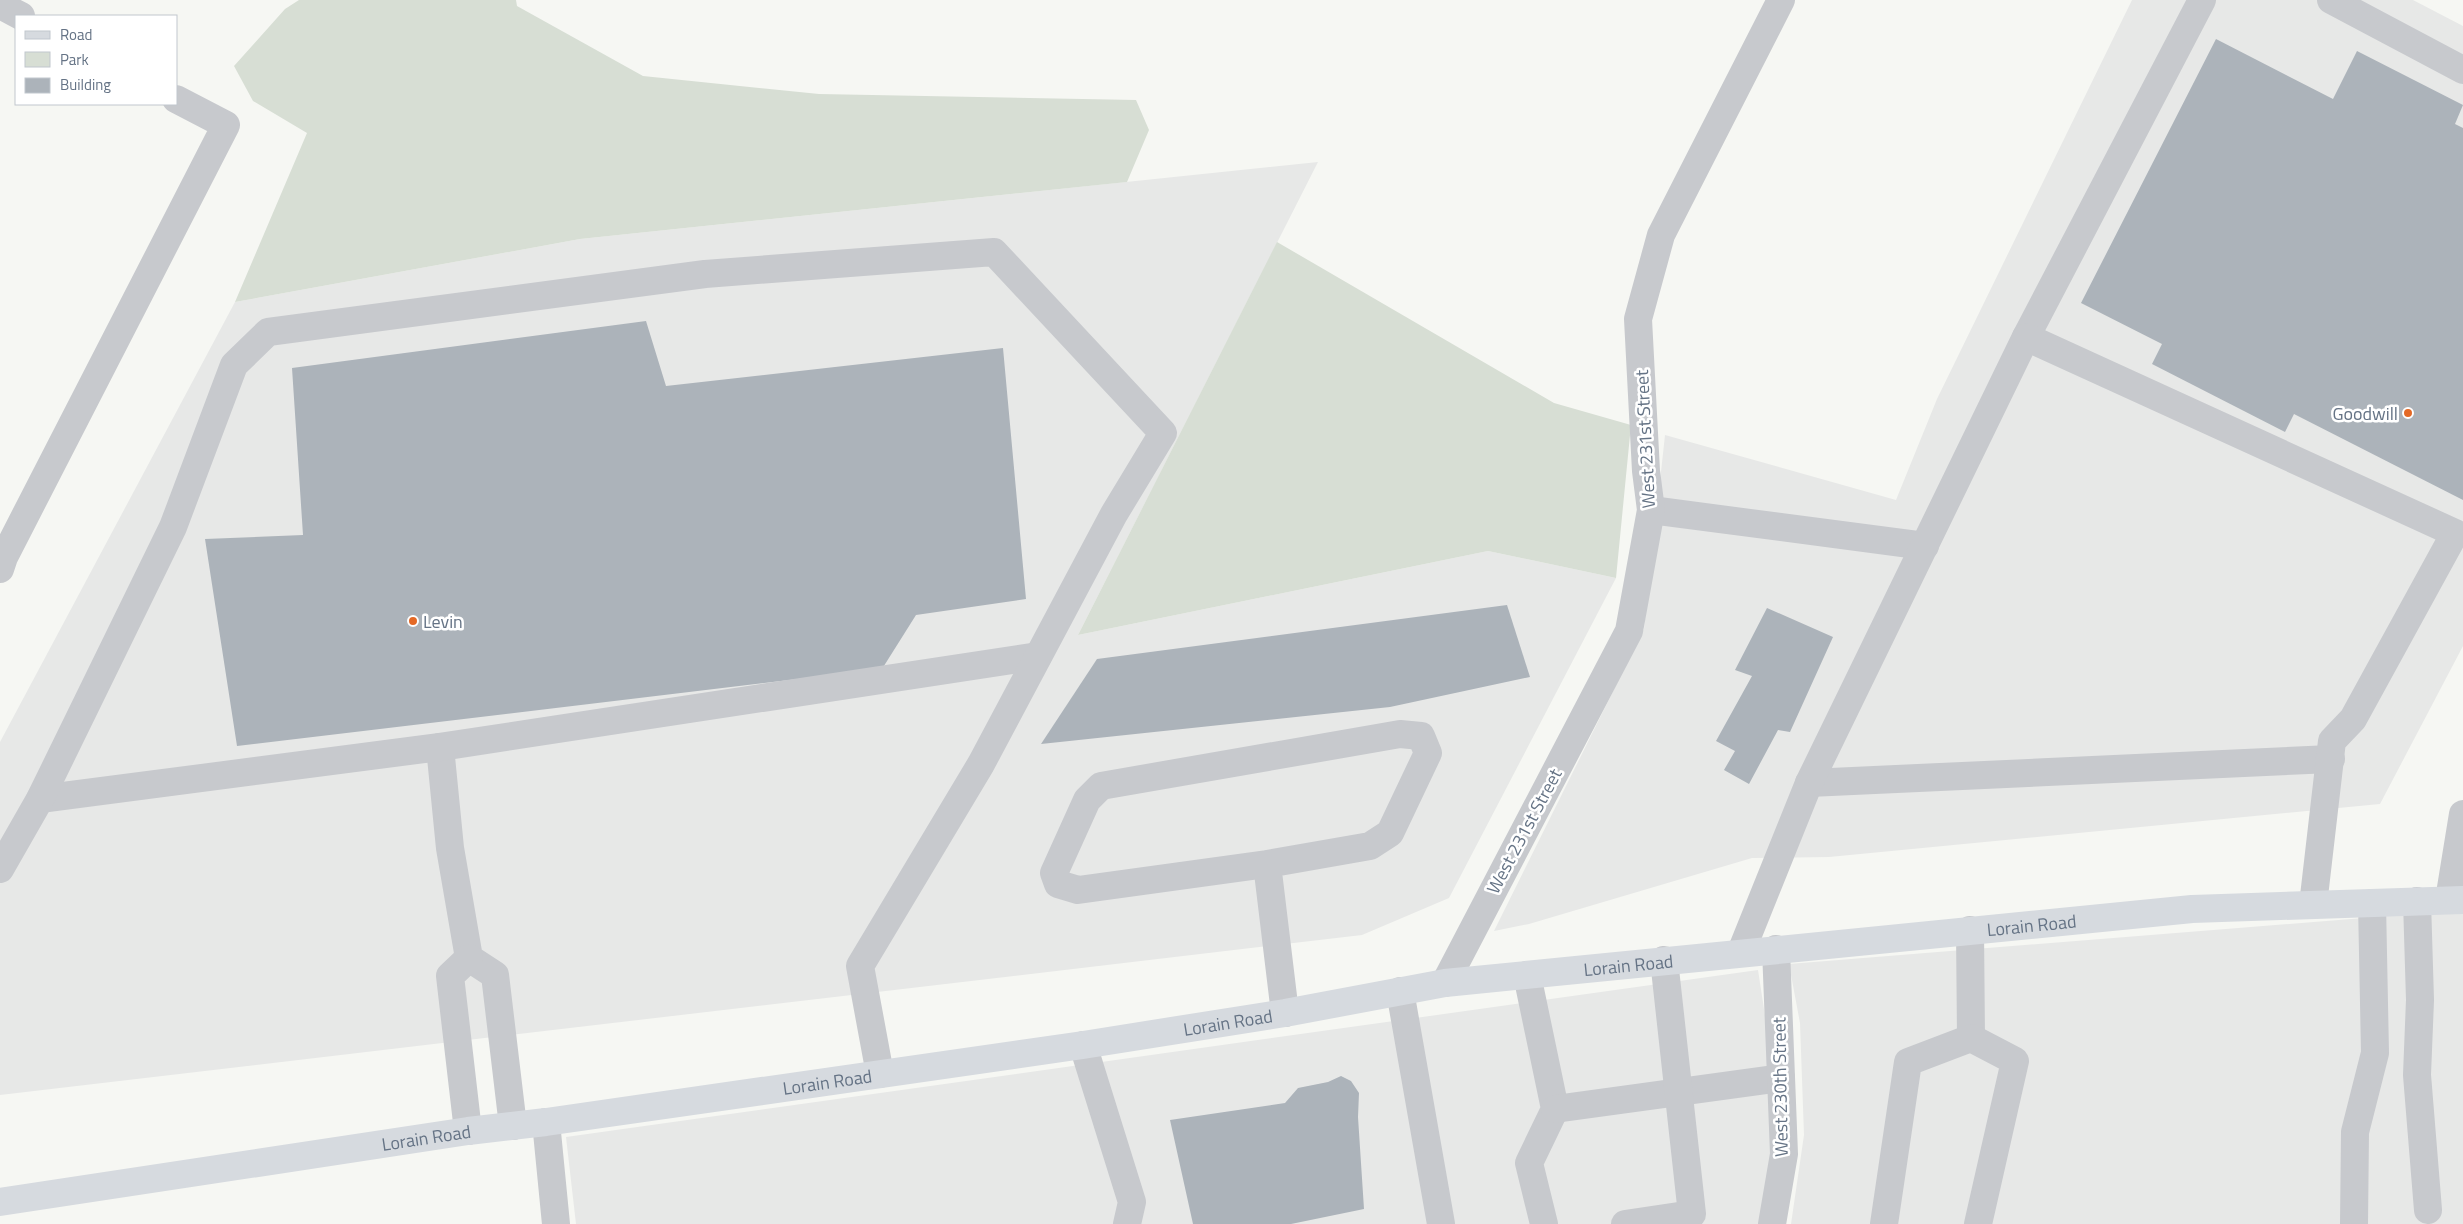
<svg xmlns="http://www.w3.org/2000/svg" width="2463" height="1224" viewBox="0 0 2463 1224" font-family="'Titillium Web',sans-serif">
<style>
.built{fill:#e7e8e7}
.green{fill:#d7ded4}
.building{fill:#acb3ba}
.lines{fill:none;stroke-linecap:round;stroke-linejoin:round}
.minor{stroke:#c7c9cd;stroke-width:28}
.major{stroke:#d6dadf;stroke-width:28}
.poi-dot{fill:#e46926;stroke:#fff;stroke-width:2}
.labels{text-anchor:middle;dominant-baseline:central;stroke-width:5;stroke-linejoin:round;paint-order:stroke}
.poi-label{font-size:18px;fill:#657385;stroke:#fff;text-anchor:end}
.street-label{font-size:18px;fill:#657385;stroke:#fff}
</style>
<rect width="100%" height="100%" fill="#f6f7f3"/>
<!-- built -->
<g class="built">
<polygon points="2132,0 2413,0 2463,26 2463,646 2380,804 1829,857 1752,858 1529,924 1494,931 1644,629 1665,435 1896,500 1937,399"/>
<polygon points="1318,162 1078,635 1488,551 1616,578 1449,898 1362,935 0,1095 0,742 235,302 580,239"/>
<polygon points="2463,910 2463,1224 1791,1224 1804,1135 1800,1023 1789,964"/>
<polygon points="1758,970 1772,1061 1775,1150 1764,1224 576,1224 566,1137"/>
</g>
<!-- green -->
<g class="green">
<polygon points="299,0 516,0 517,6 643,76 819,94 1136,100 1149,130 1127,182 580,239 235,302 307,133 253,101 234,66 285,9"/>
<polygon points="1277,242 1554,403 1631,425 1616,578 1488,551 1078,635"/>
</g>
<!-- building -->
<g class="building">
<polygon points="2216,39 2333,99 2357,51 2463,105 2455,124 2463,128 2463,500 2294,414 2285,432 2152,364 2162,344 2081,303"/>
<polygon points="646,321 666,386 1003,348 1026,599 916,615 882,669 237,746 205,539 303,535 292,368"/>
<polygon points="1507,605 1530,677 1390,707 1041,744 1097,659"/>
<polygon points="1767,608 1833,637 1790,732 1778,730 1749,784 1724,770 1735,751 1716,741 1752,676 1735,670"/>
<polygon points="1341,1076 1351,1081 1359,1093 1358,1117 1364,1209 1291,1224 1193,1224 1170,1120 1285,1103 1298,1088 1328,1082"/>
</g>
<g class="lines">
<!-- minor -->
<g class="minor">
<polyline points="2331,0 2463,70"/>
<polyline points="0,5 21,16"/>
<polyline points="2026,337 2202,0"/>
<polyline points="1651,510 1925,546"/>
<polyline points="0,569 4,557 226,125 176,99"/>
<polyline points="440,747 450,848 469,958 495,975 513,1126"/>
<polyline points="1809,783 2331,759"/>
<polyline points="40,799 440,747 1038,656"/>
<polyline points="1267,864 1078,890 1058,884 1054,873 1087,800 1101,786 1400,734 1421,736 1428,753 1390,833 1370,846 1267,864 1285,1013"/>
<polyline points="0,869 40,799 173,527 234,365 268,332 705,274 994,252 1163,433 1114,514 981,764 860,966 880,1074"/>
<polyline points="2449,900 2463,814"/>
<polyline points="2417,901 2420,1000 2417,1075 2428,1210"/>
<polyline points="1970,930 1971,1038"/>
<polyline points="1741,952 1809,783 2026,337 2455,533 2353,719 2332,741 2313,905"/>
<polyline points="1527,975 1555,1109 1529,1163 1544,1224"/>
<polyline points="1445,983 1629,631 1651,510 1646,471 1638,319 1661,235 1781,0"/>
<polyline points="1400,991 1441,1224"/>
<polyline points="1083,1045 1132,1202 1127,1224"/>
<polyline points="1555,1109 1781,1078"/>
<polyline points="546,1122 556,1224"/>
<polyline points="468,1131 450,976 469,958"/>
<polyline points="1625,1224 1692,1214 1664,960"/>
<polyline points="1772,1224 1784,1154 1776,949"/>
<polyline points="1884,1224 1908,1062 1971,1038 2015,1061 1978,1224"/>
<polyline points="2354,1224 2355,1132 2375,1053 2372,903"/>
</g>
<!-- major -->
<path class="major" id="s1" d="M0,1202L468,1131L546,1122L1083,1045L1285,1013L1445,983L2192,909L2463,900"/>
</g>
<!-- markers -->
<g class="poi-dot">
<circle cx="2408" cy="413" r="5"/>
<circle cx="413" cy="621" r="5"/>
</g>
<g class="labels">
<!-- poi labels -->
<g class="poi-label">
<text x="2398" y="413">Goodwill</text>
<text x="423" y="621" text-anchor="start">Levin</text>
</g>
<!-- street labels -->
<g class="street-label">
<text transform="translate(1645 439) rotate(-93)">West 231st Street</text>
<text transform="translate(1524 831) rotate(-62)">West 231st Street</text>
<text stroke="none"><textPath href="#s1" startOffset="2051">Lorain Road</textPath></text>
<text stroke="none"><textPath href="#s1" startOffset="1646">Lorain Road</textPath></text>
<text stroke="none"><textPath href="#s1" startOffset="1241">Lorain Road</textPath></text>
<text stroke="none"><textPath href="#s1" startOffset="836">Lorain Road</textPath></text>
<text transform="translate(1780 1087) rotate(-91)">West 230th Street</text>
<text stroke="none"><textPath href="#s1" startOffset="431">Lorain Road</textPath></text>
</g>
</g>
<!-- legend -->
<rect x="15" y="15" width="162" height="90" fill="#ffffff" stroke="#c1c7ce"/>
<rect x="25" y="31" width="25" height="8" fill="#d6dadf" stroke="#c1c7ce"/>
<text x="60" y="40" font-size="15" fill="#657385">Road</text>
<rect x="25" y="52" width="25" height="15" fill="#d7ded4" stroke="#c1c7ce"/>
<text x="60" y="65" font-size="15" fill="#657385">Park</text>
<rect x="25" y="78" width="25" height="15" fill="#acb3ba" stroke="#c1c7ce"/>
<text x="60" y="90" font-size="15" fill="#657385">Building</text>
</svg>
